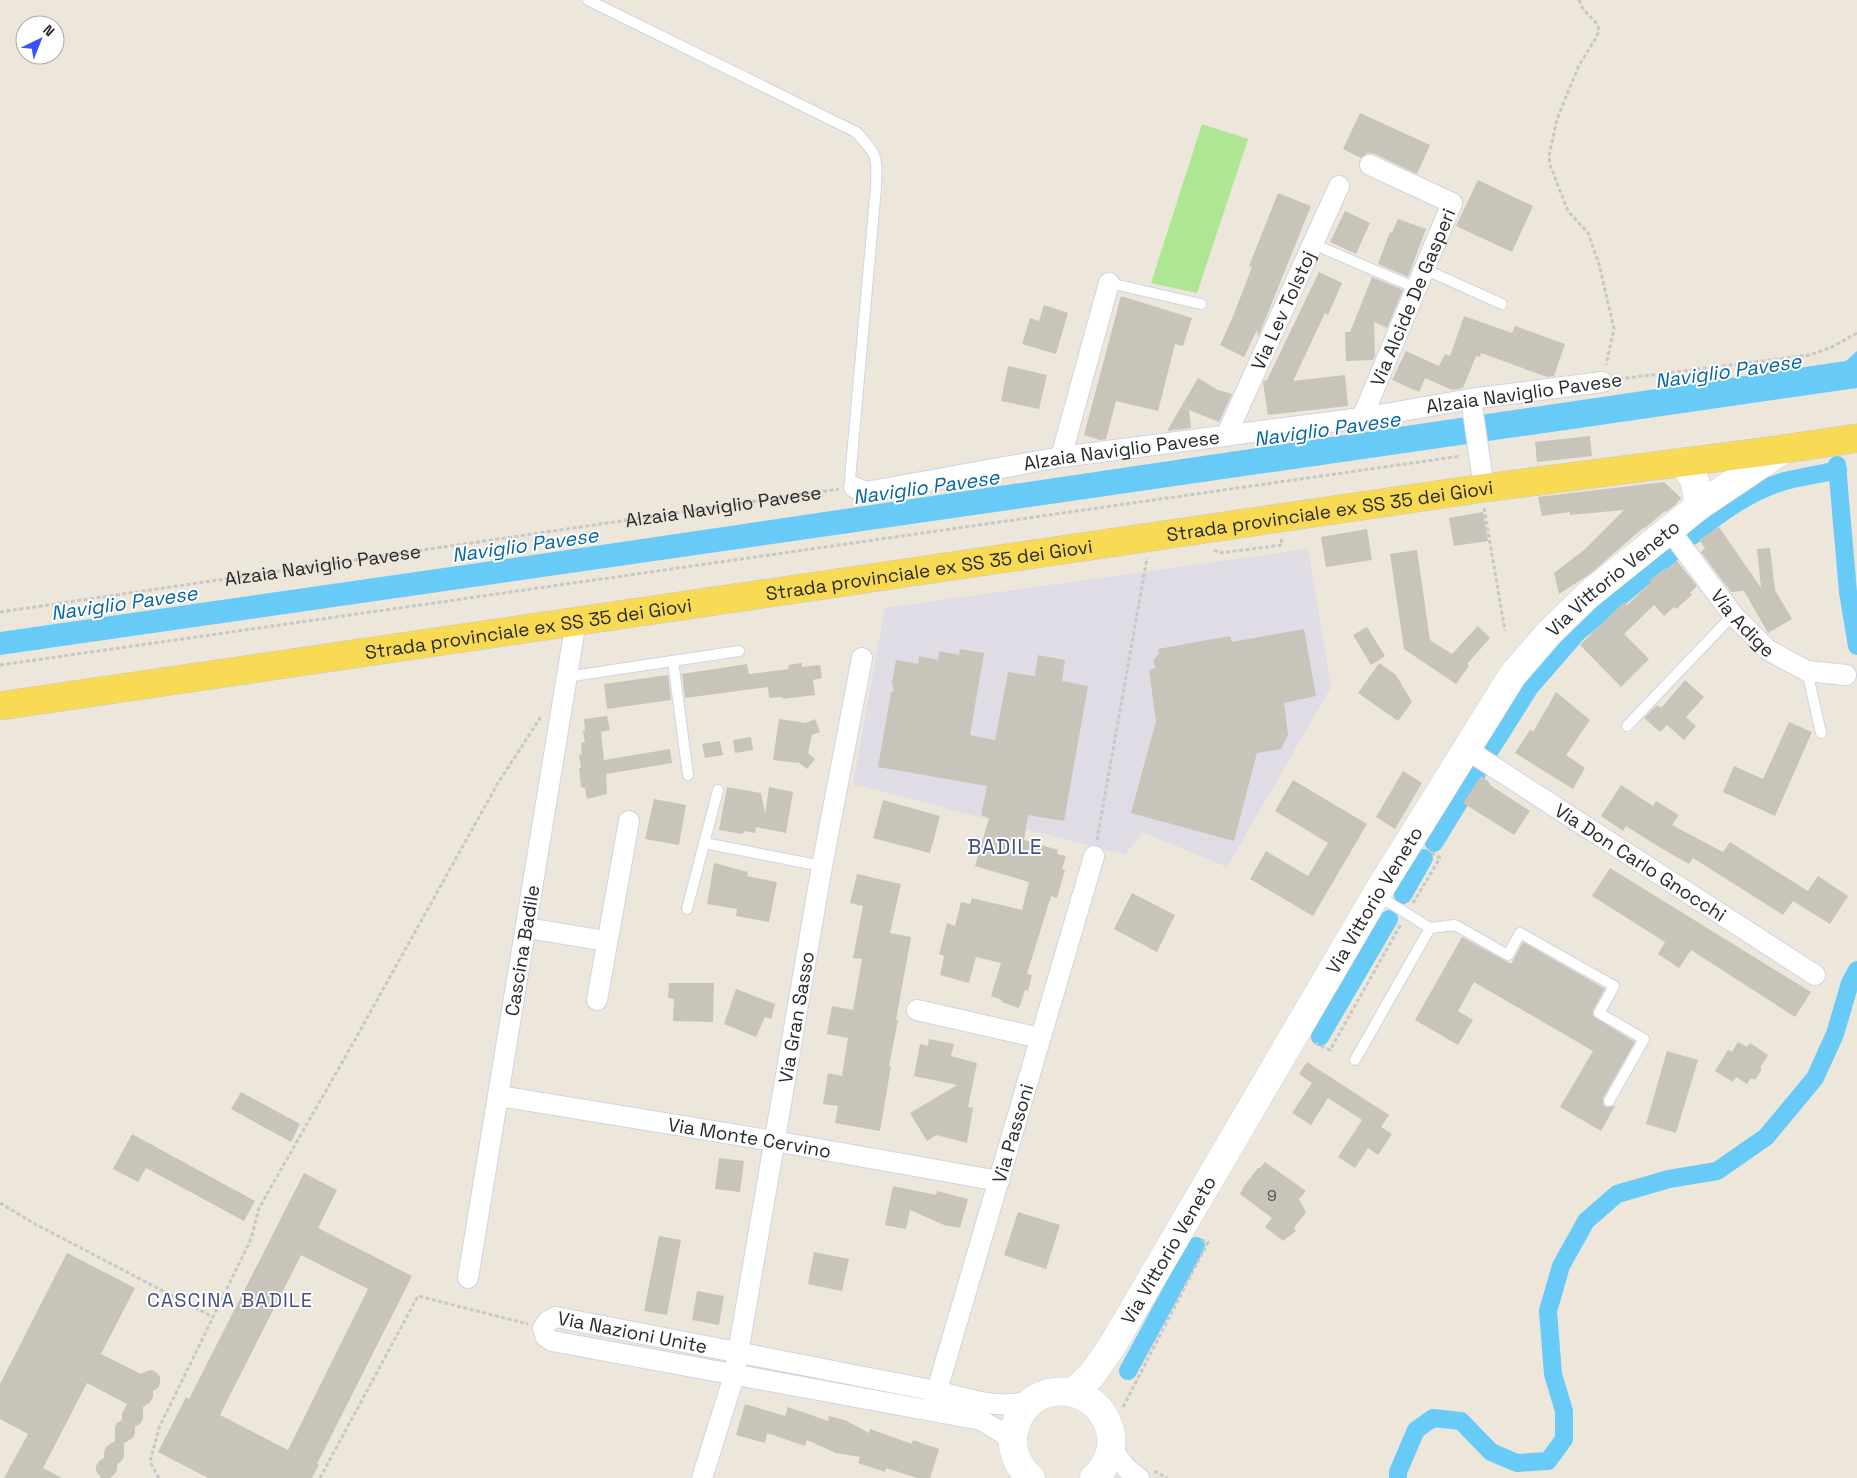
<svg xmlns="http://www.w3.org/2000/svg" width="1857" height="1478" viewBox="0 0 1857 1478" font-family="'Space Grotesk',sans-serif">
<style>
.industrial{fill:#dfdce5}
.green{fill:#ade794}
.water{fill:#68caf6}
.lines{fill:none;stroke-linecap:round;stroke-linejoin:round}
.canal{stroke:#68caf6;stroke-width:18}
.building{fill:#c8c4ba;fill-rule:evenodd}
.lane-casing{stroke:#d0d3e4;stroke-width:12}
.street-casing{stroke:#d0d3e4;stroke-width:22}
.secondary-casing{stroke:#d0d3e4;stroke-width:29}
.primary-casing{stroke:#c8c8c8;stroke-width:29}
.path{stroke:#c8c8c8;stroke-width:3;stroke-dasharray:4 2.5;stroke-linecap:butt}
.lane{stroke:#fff;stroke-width:10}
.street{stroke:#fff;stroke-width:20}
.secondary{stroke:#fff;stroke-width:28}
.primary{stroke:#f9da54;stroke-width:28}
.labels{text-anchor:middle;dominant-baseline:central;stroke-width:4;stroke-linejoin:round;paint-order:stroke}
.number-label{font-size:16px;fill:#52504e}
.street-label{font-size:19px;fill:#2a2a2a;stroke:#fff}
.water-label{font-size:20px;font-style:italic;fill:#0566a3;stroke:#fff}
.neighbourhood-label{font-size:20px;letter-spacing:1px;fill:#484f7e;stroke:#fff}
.quarter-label{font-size:21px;letter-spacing:1px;fill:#484f7e;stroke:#fff}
</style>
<rect width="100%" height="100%" fill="#ede6db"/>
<!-- industrial -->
<polygon class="industrial" points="1308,549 1331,687 1227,867 1142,832 1125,855 853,784 885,608"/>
<!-- green -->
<polygon class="green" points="1202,124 1248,139 1197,293 1151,283"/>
<!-- water -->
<polygon class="water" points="1857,351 1857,388 0,655 0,632 506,559 1846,361"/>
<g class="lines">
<!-- canal -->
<g class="canal">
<polyline points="1837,465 1848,592 1857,646"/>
<path d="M1692,536C1719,514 1750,491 1785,481C1802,477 1820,474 1838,470"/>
<polyline points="1491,749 1530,687 1577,633 1671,554"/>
<polyline points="1434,843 1477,773"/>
<polyline points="1403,895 1424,858"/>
<polyline points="1320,1037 1389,919"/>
<polyline points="1128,1371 1196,1246"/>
<polyline points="1398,1478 1398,1472 1416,1430 1433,1418 1461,1421 1491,1452 1517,1463 1548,1461 1564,1439 1564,1411 1553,1374 1548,1311 1561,1266 1586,1221 1617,1194 1669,1179 1717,1171 1766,1137 1815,1078 1835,1034 1850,983 1857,970"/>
</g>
</g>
<!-- building -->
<g class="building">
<polygon points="1360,113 1430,145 1417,174 1375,154 1368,153 1361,158 1343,149"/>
<polygon points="1478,180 1533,206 1512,252 1456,226"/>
<polygon points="1278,193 1311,206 1265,320 1258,337 1257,330 1244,357 1220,345 1232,319 1252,267 1249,266"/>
<polygon points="1345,211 1370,223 1356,254 1330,242"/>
<polygon points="1398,219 1426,229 1408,277 1378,264 1390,232 1392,233"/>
<polygon points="1319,272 1342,283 1328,315 1325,313 1293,381 1345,375 1348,406 1268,415 1263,382 1267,380"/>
<polygon points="1372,277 1403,290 1387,328 1374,322 1375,356 1373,360 1346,361 1345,332 1350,332"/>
<polygon points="1121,296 1192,318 1183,346 1175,344 1158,411 1116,401 1106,439 1100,440 1084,435"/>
<polygon points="1044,305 1068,313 1056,354 1022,344 1030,318 1039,321"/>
<polygon points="1464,316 1512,333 1515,326 1565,344 1554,376 1547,377 1481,353 1480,357 1476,356 1463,388 1452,390 1425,378 1419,392 1392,380 1406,351 1439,366 1445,354 1450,356"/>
<polygon points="1008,366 1047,375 1039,409 1001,401"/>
<polygon points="1198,378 1218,390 1232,394 1219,422 1189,410 1191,428 1167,431"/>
<polygon points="1590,436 1592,456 1537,462 1535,442"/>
<polygon points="1664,482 1681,498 1675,505 1666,512 1665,511 1645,528 1644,527 1590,574 1559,594 1554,573 1584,550 1624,510 1570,515 1570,512 1542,516 1538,497"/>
<polygon points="1483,512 1488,541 1454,546 1449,518"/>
<polygon points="1719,527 1761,588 1757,549 1770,548 1775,590 1792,619 1768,633 1744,591 1731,592 1701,552 1705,548 1699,540"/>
<polygon points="1367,529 1372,560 1326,567 1321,537"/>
<polygon points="1417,550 1430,640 1452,654 1478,626 1490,638 1467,664 1469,666 1456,684 1404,649 1390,554"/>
<polygon points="1677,561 1697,586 1690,593 1692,595 1676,609 1674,607 1664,616 1654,605 1624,634 1649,659 1621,687 1580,645 1624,602 1627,605 1651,583 1649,581 1665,568 1667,570"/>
<polygon points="1367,627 1385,656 1371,665 1353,635"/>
<polygon points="1304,629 1316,696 1284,703 1288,735 1281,749 1257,753 1234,841 1131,813 1156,721 1149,670 1156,668 1153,661 1159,653 1158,649 1230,636 1232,642"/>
<polygon points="960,649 984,653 970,735 995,740 1008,672 1035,676 1038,655 1065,660 1062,681 1088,686 1064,821 1028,815 1024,840 1058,850 1057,854 1066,856 1062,869 1065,870 1057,898 1051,896 1027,974 1032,975 1028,991 1025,990 1019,1008 1002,1002 1002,1000 991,996 1001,963 976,957 969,983 940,975 944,956 939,954 947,923 955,926 961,902 970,904 972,898 1022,910 1029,882 975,866 989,818 981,815 987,786 878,767 891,692 894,691 892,683 896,660 918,664 919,656 938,660 939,651 959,655"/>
<polygon points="802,663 802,667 820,665 822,678 813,680 815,695 782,699 783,697 769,698 768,687 685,698 682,674 747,664 749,674 789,669 788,665"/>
<polygon points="1379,663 1396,675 1412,702 1398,721 1358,693"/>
<polygon points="668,675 671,700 607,709 604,684"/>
<polygon points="1685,680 1704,697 1686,717 1696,726 1684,740 1667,725 1660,732 1644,718 1657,705 1661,708"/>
<polygon points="1556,692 1590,720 1566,755 1585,768 1573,789 1515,753 1530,730 1533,732"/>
<polygon points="607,716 610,730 601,732 604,760 670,749 672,763 606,774 607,794 587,799 585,788 581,787 579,768 581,768 579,754 582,755 581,742 585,743 583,731 585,731 584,719"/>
<polygon points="779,719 806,723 815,719 820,732 812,735 808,753 815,759 807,769 798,762 798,763 773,760"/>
<polygon points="1789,722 1812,732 1775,816 1723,792 1734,766 1763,779"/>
<polygon points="751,737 753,750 735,753 733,740"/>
<polygon points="720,741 723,755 705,758 702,744"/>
<polygon points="1403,771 1422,783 1395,829 1376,817"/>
<polygon points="1481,776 1488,781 1490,785 1530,811 1514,835 1463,803"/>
<polygon points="1293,780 1367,824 1313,916 1250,879 1266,851 1308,876 1328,843 1275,811"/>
<polygon points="1621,785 1653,806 1656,801 1679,815 1672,825 1723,852 1730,842 1808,891 1818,876 1848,896 1830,924 1793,901 1783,915 1693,858 1689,864 1664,850 1626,826 1623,831 1601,816"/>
<polygon points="727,787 761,793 765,814 769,787 793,792 786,833 756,827 755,833 744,831 743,834 719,830"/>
<polygon points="654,799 686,805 679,845 645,839"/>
<polygon points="883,800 940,816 930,853 873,838"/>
<polygon points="714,863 748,872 747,876 777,882 769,922 736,916 737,909 707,904"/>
<polygon points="1610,868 1811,992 1795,1017 1691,950 1679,968 1658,954 1665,942 1592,896"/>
<polygon points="857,874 901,884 890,933 911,937 896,1020 898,1020 889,1066 891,1066 880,1131 835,1123 838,1106 823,1104 828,1073 842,1076 848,1038 827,1034 832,1006 853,1010 862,959 853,958 863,906 850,903"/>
<polygon points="1132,893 1175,915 1157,952 1114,929"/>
<polygon points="1462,937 1511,964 1523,942 1605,989 1593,1010 1593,1016 1635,1042 1603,1098 1603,1104 1605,1107 1615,1106 1601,1131 1560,1107 1593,1051 1474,982 1458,1011 1473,1020 1458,1045 1415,1020"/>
<polygon points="669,983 714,983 713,1022 673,1021 674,999 668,998"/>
<polygon points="736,989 775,1004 771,1019 765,1017 756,1037 724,1024"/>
<polygon points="929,1039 954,1044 951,1056 977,1063 968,1107 973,1108 967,1143 936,1135 927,1141 910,1113 957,1085 914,1076 920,1044 928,1046"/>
<polygon points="1738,1042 1747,1047 1750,1043 1768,1055 1760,1068 1762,1069 1755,1080 1751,1078 1747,1084 1736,1077 1733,1082 1715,1071 1728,1050 1732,1052"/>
<polygon points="1667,1051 1698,1060 1676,1133 1646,1124"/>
<polygon points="1307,1062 1389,1115 1381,1127 1392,1134 1378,1155 1368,1148 1355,1168 1338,1157 1362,1120 1328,1098 1311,1125 1292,1113 1312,1083 1299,1074"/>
<polygon points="241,1092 300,1124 291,1142 231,1109"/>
<polygon points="132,1134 255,1201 244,1221 146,1168 138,1182 113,1169"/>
<polygon points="719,1158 744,1161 740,1192 715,1189"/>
<polygon points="1265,1162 1306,1191 1299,1199 1306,1212 1294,1228 1296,1231 1283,1241 1265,1227 1272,1218 1240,1194 1244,1186 1258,1168 1260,1168"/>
<path d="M304,1173L337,1190L318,1228L412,1276L317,1464L319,1465L312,1478H208L158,1452L186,1397L189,1399ZM301,1255L368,1289L288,1450L220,1415Z"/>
<polygon points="893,1186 936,1195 937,1191 968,1199 960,1228 944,1225 910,1210 906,1229 885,1225"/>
<polygon points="1018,1212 1060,1225 1046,1269 1004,1255"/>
<polygon points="659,1236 681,1240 667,1315 644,1311"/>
<polygon points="814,1252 849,1259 842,1291 808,1284"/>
<polygon points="67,1253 135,1288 101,1354 141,1374 147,1371 152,1370 157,1373 160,1377 160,1383 158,1388 153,1391 153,1397 150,1402 143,1407 143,1419 140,1424 135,1427 135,1433 133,1438 124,1443 124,1456 122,1461 117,1464 117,1470 114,1475 110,1478 101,1478 96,1471 96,1466 99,1461 104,1458 104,1452 106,1447 115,1441 115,1428 117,1423 122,1420 122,1414 127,1404 87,1383 43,1468 62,1478 4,1478 28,1434 0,1419 0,1384"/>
<polygon points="697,1291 724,1296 719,1325 692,1320"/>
<polygon points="745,1404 785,1416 788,1407 828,1421 829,1416 845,1420 869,1433 870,1429 912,1444 913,1440 939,1449 930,1478 917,1478 886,1468 885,1472 858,1463 860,1457 836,1453 807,1440 805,1446 767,1433 765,1443 736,1435"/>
</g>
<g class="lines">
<!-- lane casing -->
<g class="lane-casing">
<g id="lane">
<path d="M588,0L856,132C878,156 877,155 876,187L850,479L854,487"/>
<polyline points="1313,244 1416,288"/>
<polyline points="1424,269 1502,304"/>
<polyline points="1109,283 1201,304"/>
<polyline points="673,661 688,775"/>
<polyline points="1807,671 1821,733"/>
<polyline points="566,677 739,651"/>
<polyline points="1627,726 1733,615"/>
<polyline points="704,843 822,866"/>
<polyline points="1377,895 1430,928 1455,925 1508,955 1520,933 1614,986 1599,1013 1644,1039 1609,1101"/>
<polyline points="687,909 718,790"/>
<polyline points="1355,1060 1430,928"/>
</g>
</g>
<!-- street casing -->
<g class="street-casing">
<g id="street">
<polyline points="1471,399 1484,488"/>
<path id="s2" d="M1362,418L1452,203L1370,165"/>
<path id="s3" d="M1226,436L1339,186"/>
<polyline points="1061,457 1109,283"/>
<path id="s4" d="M854,487L866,492L1061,457L1362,418L1471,399L1602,382"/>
<path id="s5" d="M1669,529L1733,615L1768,650L1807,671L1846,675"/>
<path id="s6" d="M1466,749L1815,975"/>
<polyline points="527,928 606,941"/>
<polyline points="597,1000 629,821"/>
<polyline points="917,1010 1040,1038"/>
<path id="s7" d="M499,1096L774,1141L999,1181"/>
<path id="s8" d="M468,1278L576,621"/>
<path id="s9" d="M933,1404L1094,856"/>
<path id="s10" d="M1013,1443L1001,1432L981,1420L552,1341L546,1337L543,1328L548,1321L556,1317L936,1391C968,1399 999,1410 1032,1401"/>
<polyline points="1111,1448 1127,1469 1139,1478"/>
<path id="s11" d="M702,1478L734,1376L822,866L862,658"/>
</g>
</g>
<!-- secondary casing -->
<g class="secondary-casing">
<g id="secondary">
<polyline points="1683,462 1695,481 1699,506"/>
<path id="s12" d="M1073,1392L1091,1376L1112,1346L1376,895L1512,676L1550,632L1587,596L1699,506L1784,449"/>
<path d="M1031,1478C1019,1468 1012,1453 1013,1438C1018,1380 1094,1375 1110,1430C1115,1447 1107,1467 1094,1478"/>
</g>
</g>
<!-- primary casing -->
<g class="primary-casing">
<g id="primary">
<path id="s13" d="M0,706L1484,488L1784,449L1857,438"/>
</g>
</g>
<!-- path -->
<g class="path">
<polyline points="1579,0 1583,9 1597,24 1599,30 1596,38 1579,65 1557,119 1549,156 1550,165 1568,211 1588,233 1599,264 1614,329 1606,365"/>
<polyline points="1619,379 1810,355 1832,347 1857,333"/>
<polyline points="1484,508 1505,631"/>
<polyline points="1214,550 1220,553 1282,545 1281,538"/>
<path id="s1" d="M0,612L839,489"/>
<polyline points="0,665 1461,456"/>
<polyline points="1097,840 1147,558"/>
<polyline points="1413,903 1440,858 1428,850"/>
<polyline points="1315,1043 1330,1050 1401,924"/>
<polyline points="0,1203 35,1224 213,1317"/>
<polyline points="1123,1407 1208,1242 1199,1239"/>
<polyline points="1154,1471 1167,1478"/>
<polyline points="159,1478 150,1462 159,1428 251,1239 259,1208 352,1045 498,783 542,715"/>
<polyline points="320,1478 418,1296 528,1324"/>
</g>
<!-- lane -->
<use href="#lane" class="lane"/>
<!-- street -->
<use href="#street" class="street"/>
<!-- secondary -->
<use href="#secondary" class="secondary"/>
<!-- primary -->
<use href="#primary" class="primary"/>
</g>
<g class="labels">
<!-- number labels -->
<g class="number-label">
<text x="1272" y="1195">9</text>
</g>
<!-- street labels -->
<g class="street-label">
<text stroke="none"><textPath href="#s2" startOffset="131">Via Alcide De Gasperi</textPath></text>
<text stroke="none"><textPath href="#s3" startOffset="138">Via Lev Tolstoj</textPath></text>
<text transform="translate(1524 393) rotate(-8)">Alzaia Naviglio Pavese</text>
<text stroke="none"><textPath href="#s4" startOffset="272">Alzaia Naviglio Pavese</textPath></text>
<text stroke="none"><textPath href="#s1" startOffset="731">Alzaia Naviglio Pavese</textPath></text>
<text stroke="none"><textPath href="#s13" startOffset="1344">Strada provinciale ex SS 35 dei Giovi</textPath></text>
<text stroke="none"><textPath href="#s1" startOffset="326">Alzaia Naviglio Pavese</textPath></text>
<text stroke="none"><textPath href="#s13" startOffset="939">Strada provinciale ex SS 35 dei Giovi</textPath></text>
<text stroke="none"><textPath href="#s12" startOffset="982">Via Vittorio Veneto</textPath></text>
<text stroke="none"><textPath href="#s5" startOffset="120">Via Adige</textPath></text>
<text stroke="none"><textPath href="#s13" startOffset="534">Strada provinciale ex SS 35 dei Giovi</textPath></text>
<text stroke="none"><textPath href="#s6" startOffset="208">Via Don Carlo Gnocchi</textPath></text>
<text stroke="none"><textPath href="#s12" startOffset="578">Via Vittorio Veneto</textPath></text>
<text stroke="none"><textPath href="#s8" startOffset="332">Cascina Badile</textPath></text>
<text stroke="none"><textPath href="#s11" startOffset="471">Via Gran Sasso</textPath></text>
<text stroke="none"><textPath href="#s9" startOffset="282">Via Passoni</textPath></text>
<text stroke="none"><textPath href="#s7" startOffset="254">Via Monte Cervino</textPath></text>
<text stroke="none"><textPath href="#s12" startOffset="172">Via Vittorio Veneto</textPath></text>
<text stroke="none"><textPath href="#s10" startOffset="588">Via Nazioni Unite</textPath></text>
</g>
<!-- water labels -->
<g class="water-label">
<text transform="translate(1728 371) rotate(-8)">Naviglio Pavese</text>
<text transform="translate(1327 429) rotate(-8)">Naviglio Pavese</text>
<text transform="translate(926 487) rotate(-8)">Naviglio Pavese</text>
<text transform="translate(525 545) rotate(-8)">Naviglio Pavese</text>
<text transform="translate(124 603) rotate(-8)">Naviglio Pavese</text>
</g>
<!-- neighbourhood labels -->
<g class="neighbourhood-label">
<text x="230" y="1300">CASCINA BADILE</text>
</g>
<!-- quarter labels -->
<g class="quarter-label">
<text x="1005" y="846">BADILE</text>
</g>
</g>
<!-- north arrow -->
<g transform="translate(40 40) rotate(43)"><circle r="24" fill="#ffffff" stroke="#aaaaaa"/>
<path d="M0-4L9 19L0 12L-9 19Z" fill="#3753ff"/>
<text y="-8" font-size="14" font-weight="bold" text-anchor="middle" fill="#2a2a2a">N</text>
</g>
</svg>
